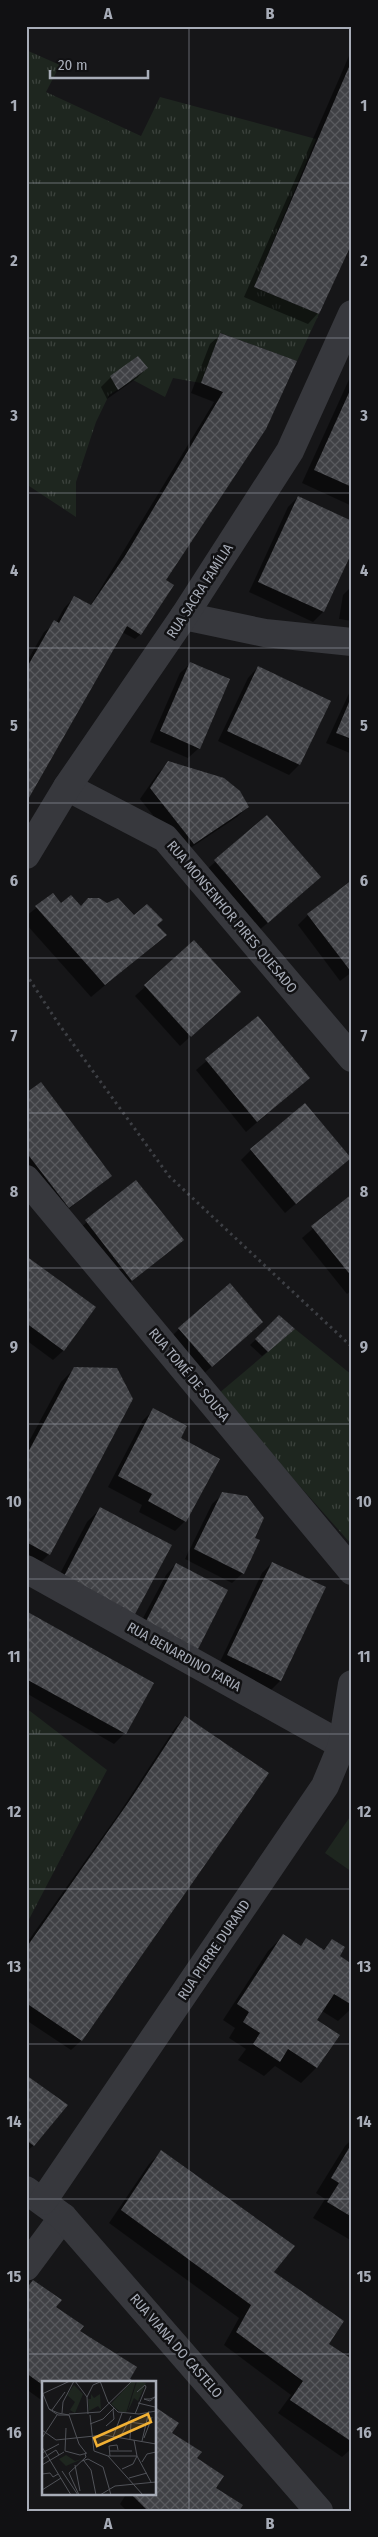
<svg xmlns="http://www.w3.org/2000/svg" width="378" height="2537" viewBox="0 0 378 2537" font-family="'Fira Sans Condensed',sans-serif">
<style>
.grass{fill:url(#grass-tufts)}
.pitch{fill:#1e261f}
.shadow{fill:#0007}
.building{fill:url(#building-cross-hatch)}
.lines{fill:none;stroke-linecap:round;stroke-linejoin:round}
.path{stroke:#3d3f44;stroke-width:3;stroke-dasharray:2.5 4;stroke-linecap:butt}
.pedestrian{stroke:#37383d;stroke-width:28}
.minor{stroke:#37383d;stroke-width:28}
.grid{fill:none;stroke:#a8adb8;stroke-width:1;stroke-opacity:0.55}
.labels{text-anchor:middle;dominant-baseline:central;stroke-width:5;stroke-linejoin:round;paint-order:stroke}
.street-label{font-size:14px;fill:#a8adb8;stroke:#111113}
.inset-road{fill:none;stroke:#505258;stroke-width:1}
.view{fill:#f2b134;fill-opacity:0.15;stroke:#f2b134;stroke-width:2.5}
.inset-edge{fill:none;stroke:#a8adb8;stroke-width:2.5}
.neatline{fill:none;stroke:#a8adb8;stroke-width:2}
.grid-label{font-size:16px;text-anchor:middle;font-weight:bold;fill:#a8adb8}
</style>
<defs>
<pattern id="grass-tufts" width="24" height="20" patternUnits="userSpaceOnUse" patternTransform="scale(1.25)"><rect width="24" height="20" fill="#1e261f"/><path d="M3 7l-1-3M5 7V3M7 7l1-3M15 17l-1-3M17 17v-4M19 17l1-3" fill="none" stroke="#3c433d"/></pattern>
<pattern id="building-cross-hatch" width="8" height="8" patternUnits="userSpaceOnUse" patternTransform="scale(1.25)"><rect width="8" height="8" fill="#404145"/><path d="M0 0l8 8M0 8l8-8" fill="none" stroke="#595a5e"/></pattern>
</defs>
<rect width="100%" height="100%" fill="#161618"/>
<!-- grass -->
<g class="grass">
<polygon points="26,50 60,65 46,92 141,136 160,97 316,139 254,287 319,314 297,361 221,333 201,383 173,378 165,397 133,380 109,395 96,422 76,482 76,517 26,484"/>
<polygon points="295,1329 352,1375 352,1545 218,1394"/>
<polygon points="26,1708 107,1770 26,1925"/>
</g>
<!-- pitch -->
<polygon class="pitch" points="352,1814 352,1872 325,1853"/>
<!-- shadow -->
<g class="shadow">
<polygon points="352,49 352,240 318,313 308,324 244,297"/>
<polygon points="221,334 295,361 164,581 141,634 135,639 122,632 26,800 26,663 44,632 56,623 64,608 75,597 90,606 214,402 191,393 210,344"/>
<polygon points="147,368 137,378 107,399 101,387 111,377"/>
<polygon points="352,373 352,506 302,483"/>
<polygon points="298,497 323,612 313,622 249,592 288,507"/>
<polygon points="352,586 352,621 339,619 343,595"/>
<polygon points="191,663 199,748 188,758 150,742 180,673"/>
<polygon points="258,667 299,765 289,775 218,741 248,678"/>
<polygon points="352,687 352,754 326,743"/>
<polygon points="169,763 248,807 237,817 183,853 140,799 158,773"/>
<polygon points="267,816 309,887 257,932 205,871"/>
<polygon points="53,895 60,905 134,916 156,925 165,935 91,997 26,924 26,916"/>
<polygon points="308,915 352,972 340,981 298,925"/>
<polygon points="194,942 229,1002 180,1046 135,996"/>
<polygon points="258,1017 308,1078 246,1132 196,1070"/>
<polygon points="26,1095 110,1175 58,1218 26,1176"/>
<polygon points="251,1150 349,1158 285,1213 241,1160"/>
<polygon points="136,1181 182,1240 121,1290 75,1232"/>
<polygon points="352,1195 352,1290 347,1294 302,1238"/>
<polygon points="26,1258 64,1350 53,1360 26,1340"/>
<polygon points="279,1317 288,1335 262,1356 250,1345"/>
<polygon points="179,1329 251,1332 201,1376 169,1339"/>
<polygon points="74,1369 49,1554 39,1564 26,1557 26,1447 61,1382"/>
<polygon points="154,1410 185,1521 175,1531 139,1512 142,1505 108,1487 143,1420"/>
<polygon points="223,1494 243,1573 232,1583 185,1559 212,1504"/>
<polygon points="100,1509 170,1546 51,1591 87,1522"/>
<polygon points="272,1563 280,1681 270,1691 218,1666 262,1573"/>
<polygon points="176,1564 227,1591 135,1633 166,1575"/>
<polygon points="26,1613 153,1684 125,1733 114,1744 26,1693"/>
<polygon points="185,1717 82,2040 71,2050 26,2020 26,1944 120,1812 175,1728"/>
<polygon points="283,1936 300,1947 306,1940 322,1951 332,1940 338,1956 352,1966 352,2008 338,2021 322,2011 315,2021 316,2068 301,2083 275,2066 264,2076 238,2060 246,2049 229,2038 235,2028 223,2020 268,1951"/>
<polygon points="26,2076 34,2145 26,2152"/>
<polygon points="352,2139 352,2241 313,2218 325,2199 316,2193 345,2146"/>
<polygon points="162,2151 273,2273 328,2344 352,2360 352,2448 342,2457 278,2413 291,2395 224,2345 239,2318 109,2223 149,2164"/>
<polygon points="33,2281 54,2307 133,2382 44,2382 44,2402 26,2389 26,2289"/>
<polygon points="155,2409 170,2434 195,2459 214,2488 239,2511 127,2511 120,2504 127,2493 155,2493"/>
</g>
<!-- building -->
<g class="building">
<polygon points="352,60 352,243 319,314 254,287"/>
<polygon points="220,333 297,361 266,429 166,580 174,585 141,635 127,626 26,803 26,669 54,620 59,623 74,596 91,605 125,556 223,392 201,383"/>
<polygon points="138,356 148,368 118,390 110,376"/>
<polygon points="352,386 352,487 314,470"/>
<polygon points="298,496 352,521 352,552 324,612 258,582"/>
<polygon points="190,662 230,679 200,749 160,731"/>
<polygon points="258,666 331,701 300,765 227,731"/>
<polygon points="352,695 352,739 336,733"/>
<polygon points="168,761 224,778 240,791 249,807 194,844 150,788"/>
<polygon points="267,815 321,877 268,923 214,860"/>
<polygon points="352,880 352,973 307,914"/>
<polygon points="53,893 61,903 71,895 81,906 88,898 99,898 107,903 118,898 134,915 147,904 163,920 157,925 167,935 105,985 35,906"/>
<polygon points="194,940 241,992 191,1037 144,985"/>
<polygon points="258,1016 310,1078 257,1122 205,1059"/>
<polygon points="41,1082 112,1176 69,1208 26,1152 26,1093"/>
<polygon points="305,1103 351,1158 296,1204 250,1149"/>
<polygon points="136,1180 184,1240 132,1281 85,1220"/>
<polygon points="352,1194 352,1277 311,1226"/>
<polygon points="26,1256 96,1307 64,1351 26,1323"/>
<polygon points="230,1283 263,1322 212,1367 178,1328"/>
<polygon points="279,1315 295,1329 268,1352 255,1339"/>
<polygon points="74,1367 117,1368 133,1399 50,1555 26,1542 26,1456"/>
<polygon points="153,1408 187,1426 181,1438 220,1459 186,1522 148,1501 152,1494 118,1476"/>
<polygon points="222,1492 247,1496 264,1518 255,1538 260,1540 244,1574 194,1549"/>
<polygon points="100,1507 172,1545 134,1616 63,1578"/>
<polygon points="272,1562 326,1587 281,1681 227,1655"/>
<polygon points="176,1563 228,1590 197,1651 145,1623"/>
<polygon points="26,1611 154,1683 126,1734 26,1679"/>
<polygon points="185,1716 269,1773 82,2041 26,2003 26,1948 130,1800"/>
<polygon points="283,1934 301,1946 306,1938 324,1950 332,1939 345,1947 340,1956 352,1964 352,2005 334,1994 317,2020 340,2035 317,2068 288,2049 280,2062 253,2044 260,2033 243,2022 249,2012 237,2004"/>
<polygon points="26,2075 68,2105 34,2146 26,2140"/>
<polygon points="352,2143 352,2217 327,2202 339,2183 331,2178"/>
<polygon points="161,2150 295,2246 274,2272 344,2321 329,2344 352,2359 352,2442 290,2400 303,2381 236,2332 251,2305 121,2210"/>
<polygon points="33,2280 62,2300 56,2307 84,2326 80,2331 137,2367 130,2379 136,2382 44,2382 44,2386 26,2373 26,2289"/>
<polygon points="155,2407 179,2423 172,2433 202,2452 197,2458 224,2476 216,2488 243,2505 239,2511 148,2511 130,2493 155,2493"/>
</g>
<g class="lines">
<!-- path -->
<polyline class="path" points="26,974 58,1023 169,1176 352,1347"/>
<!-- pedestrian -->
<polyline class="pedestrian" points="26,2267 63,2217"/>
<!-- minor -->
<g class="minor">
<polyline points="184,616 265,633 352,642"/>
<polyline points="67,787 165,838 352,1058"/>
<polyline points="26,855 67,787 184,616 290,451 352,314"/>
<polyline points="26,1179 352,1571"/>
<polyline points="26,1569 342,1745"/>
<polyline points="26,2190 63,2217 319,2511"/>
<polyline points="43,2201 325,1786 342,1745 352,1684"/>
</g>
</g>
<!-- grid -->
<path class="grid" d="M189,26V2511M26,183H352M26,338H352M26,493H352M26,648H352M26,803H352M26,958H352M26,1113H352M26,1268H352M26,1424H352M26,1579H352M26,1734H352M26,1889H352M26,2044H352M26,2199H352M26,2354H352"/>
<g class="labels">
<!-- street labels -->
<g class="street-label">
<text transform="translate(200 591) rotate(-57)">RUA SACRA FAMÍLIA</text>
<text transform="translate(232 917) rotate(50)">RUA MONSENHOR PIRES QUESADO</text>
<text transform="translate(189 1375) rotate(50)">RUA TOMÉ DE SOUSA</text>
<text transform="translate(184 1657) rotate(29)">RUA BENARDINO FARIA</text>
<text transform="translate(214 1950) rotate(-56)">RUA PIERRE DURAND</text>
<text transform="translate(176 2346) rotate(49)">RUA VIANA DO CASTELO</text>
</g>
</g>
<!-- overview -->
<g transform="translate(42 2381)">
<rect width="114" height="114" fill="#161618"/>
<path d="M49,13L52,17L58,13L59,29L56,25L47,30L46,18H49ZM24,74L33,80L40,78L24,85L17,78Z" fill="#1e261f"/>
<path d="M90,0H94L84,32L77,30L69,23Z" fill="#1e261f"/>
<path d="M95,0L104,2L96,20L92,17L85,32ZM32,4L41,13L33,32L28,29L33,21L25,14Z" fill="#1e261f"/>
<path class="inset-road" d="M33,0L45,16M58,0L66,21L76,31L97,33L114,30M0,13L28,0M1,13L7,28M113,16L108,20L102,18H108ZM96,22L113,26M7,28L16,32L27,34H16ZM10,29L23,11M20,32L21,21L32,0M27,33L58,31L90,0M46,33L45,16L51,4L58,1M93,33L104,6L103,4L95,11M27,34L37,63L44,72M48,34L52,70M87,41L102,43M48,43L61,38L72,27M64,45L72,38L71,28M0,49L14,59L62,54L114,63M71,56L80,32M0,57L15,34M78,57L89,35M102,57L110,36M88,58L89,41M92,59L95,75M100,60L107,30M0,66L29,114M23,70L38,74L45,72M23,70L24,47M52,70L66,75H95L109,101M68,70H90M0,72L17,63M66,75L101,114M68,75L67,65L75,64L76,69M0,78L14,69L17,74M40,80L46,78L61,86L69,114M42,80L49,89L54,114M100,81L105,73L114,71M0,84L22,71M33,84L38,110M80,88L91,83L95,75M20,90L36,114M0,93L8,92L11,96L16,93M87,97L105,92M0,109L19,97M37,114L27,92L44,76L43,73M58,114L73,105L114,101"/>
<path class="view" d="M106,33L109,41L55,65L52,57Z"/>
<rect width="114" height="114" class="inset-edge"/>
</g>
<!-- border -->
<rect width="378" height="2537" fill="none" stroke="#111113" stroke-width="55"/>
<!-- scale -->
<path d="M50 70v8h98v-8" fill="none" stroke="#a8adb8" stroke-width="2.5"/>
<text x="58" y="70" font-size="15" fill="#a8adb8" stroke="#111113" stroke-width="4" paint-order="stroke">20 m</text>
<rect x="28" y="28" width="322" height="2482" class="neatline"/>
<g class="grid-label">
<text x="108" y="19">A</text>
<text x="270" y="19">B</text>
<text x="14" y="111">1</text>
<text x="364" y="111">1</text>
<text x="14" y="266">2</text>
<text x="364" y="266">2</text>
<text x="14" y="421">3</text>
<text x="364" y="421">3</text>
<text x="14" y="576">4</text>
<text x="364" y="576">4</text>
<text x="14" y="731">5</text>
<text x="364" y="731">5</text>
<text x="14" y="886">6</text>
<text x="364" y="886">6</text>
<text x="14" y="1041">7</text>
<text x="364" y="1041">7</text>
<text x="14" y="1197">8</text>
<text x="364" y="1197">8</text>
<text x="14" y="1352">9</text>
<text x="364" y="1352">9</text>
<text x="14" y="1507">10</text>
<text x="364" y="1507">10</text>
<text x="14" y="1662">11</text>
<text x="364" y="1662">11</text>
<text x="14" y="1817">12</text>
<text x="364" y="1817">12</text>
<text x="14" y="1972">13</text>
<text x="364" y="1972">13</text>
<text x="14" y="2127">14</text>
<text x="364" y="2127">14</text>
<text x="14" y="2282">15</text>
<text x="364" y="2282">15</text>
<text x="14" y="2438">16</text>
<text x="364" y="2438">16</text>
<text x="108" y="2529">A</text>
<text x="270" y="2529">B</text>
</g>
</svg>
